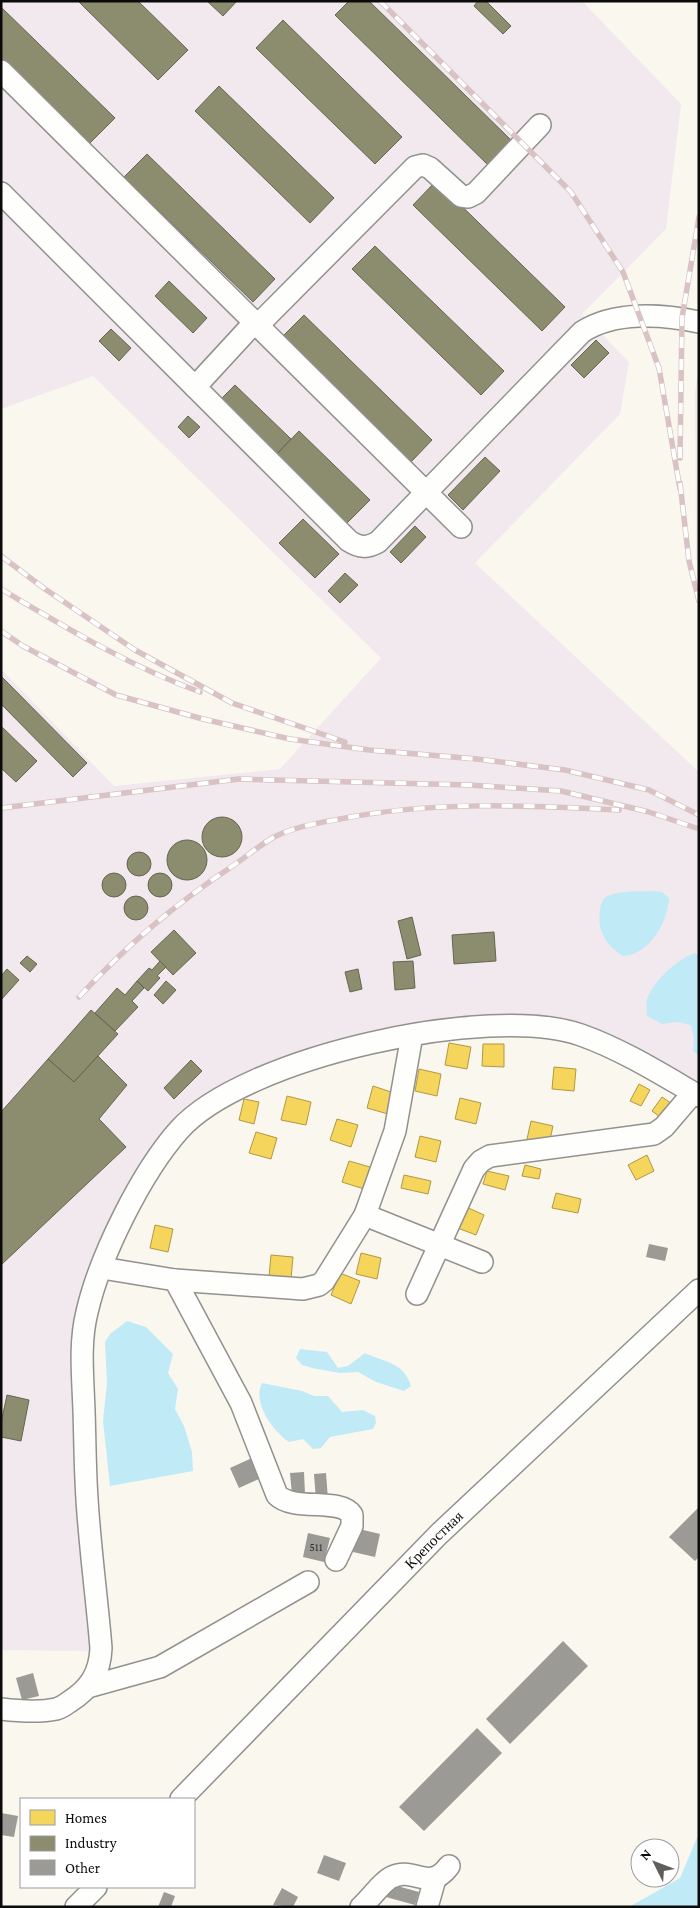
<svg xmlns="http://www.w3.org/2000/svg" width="700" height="1908" viewBox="0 0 700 1908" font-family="'Crimson Pro',serif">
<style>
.industrial{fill:#f1e9ed}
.water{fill:#c1eaf7}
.homes{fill:#f6d55c;stroke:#b09844}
.industry{fill:#8c8c6e;stroke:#656550}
.building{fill:#9c9a95}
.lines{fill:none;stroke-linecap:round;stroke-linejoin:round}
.minor-casing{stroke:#93918e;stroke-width:24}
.minor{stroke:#fefefd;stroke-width:21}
.rail-casing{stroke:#d8c2c4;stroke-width:5.5}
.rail{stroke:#fff;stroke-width:4;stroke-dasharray:11;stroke-linecap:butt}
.labels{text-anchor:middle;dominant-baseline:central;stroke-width:5;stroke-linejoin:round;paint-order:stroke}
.number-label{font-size:12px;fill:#2f2f2e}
.street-label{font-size:15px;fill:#0b0b0b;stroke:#fff}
</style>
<rect width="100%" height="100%" fill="#faf7ef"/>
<!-- industrial -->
<g class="industrial">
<polygon points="1,1 582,1 681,104 666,229 582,314 629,362 620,414 475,563 699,772 699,1082 655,1058 586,1025 529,1015 412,1023 364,1032 268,1063 228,1081 199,1101 144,1161 114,1211 91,1264 78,1305 72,1335 76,1496 91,1651 1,1650 1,669 114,786 280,769 381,658 93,376 1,409"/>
<polygon points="699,363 699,568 696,558 695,392"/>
</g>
<!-- water -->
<g class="water">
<path d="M653,891L662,892L669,898C668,922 649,955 623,956C606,945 597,931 600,911C600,906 602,900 606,897C617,890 640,892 653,891Z"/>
<path d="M695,953L699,956V1056L693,1051L694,1038L691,1025L677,1022L662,1024L647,1016C647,1011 646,1004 647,999C653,982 678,958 695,953Z"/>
<polygon points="127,1321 146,1327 173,1354 168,1373 178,1389 175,1409 184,1426 192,1452 193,1471 110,1486 103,1421 107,1382 105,1342 110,1334"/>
<path d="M300,1349L327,1352L338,1368L348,1366L365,1353C385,1363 403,1361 411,1386L404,1391L376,1382L358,1372L340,1373L312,1368L302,1365L296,1358Z"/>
<path d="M262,1383L302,1391L314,1396H328L342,1412L363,1410L375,1416L376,1423L373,1429L330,1437L321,1448L313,1449L303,1439L289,1442C273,1431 252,1403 262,1383Z"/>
<polygon points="699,1833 699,1907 629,1907 680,1878"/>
</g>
<!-- homes -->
<g class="homes">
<polygon points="449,1043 471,1047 467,1069 445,1065"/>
<polygon points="483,1044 504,1044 504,1067 482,1066"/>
<polygon points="554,1067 576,1069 574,1091 552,1089"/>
<polygon points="419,1069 441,1074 437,1096 415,1091"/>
<polygon points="639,1084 650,1090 641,1106 630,1101"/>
<polygon points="373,1086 394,1093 388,1114 367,1108"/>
<polygon points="287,1096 311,1102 306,1125 281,1120"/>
<polygon points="662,1097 675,1106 664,1120 652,1111"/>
<polygon points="460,1098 481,1103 476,1124 455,1119"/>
<polygon points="244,1099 259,1102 254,1124 239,1120"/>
<polygon points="337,1119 358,1125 351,1147 330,1140"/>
<polygon points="531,1121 553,1126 549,1144 527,1139"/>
<polygon points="256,1132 277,1138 271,1159 249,1153"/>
<polygon points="420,1136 441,1141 436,1162 415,1157"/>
<polygon points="647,1155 654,1171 636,1180 628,1165"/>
<polygon points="349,1161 370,1167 364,1189 342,1182"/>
<polygon points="525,1165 541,1169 539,1179 522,1176"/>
<polygon points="487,1171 509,1176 505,1190 483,1184"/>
<polygon points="404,1175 431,1181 428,1194 401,1188"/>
<polygon points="556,1193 581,1199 578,1213 552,1208"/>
<polygon points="464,1206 484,1215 476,1235 455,1227"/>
<polygon points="155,1225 173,1229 168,1252 150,1248"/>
<polygon points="361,1253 381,1258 377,1279 356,1274"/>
<polygon points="271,1255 293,1257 291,1279 269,1277"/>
<polygon points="340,1273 360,1281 351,1304 331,1295"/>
</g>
<!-- industry -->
<g class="industry">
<polygon points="78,1 138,1 188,50 158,80"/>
<polygon points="207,1 237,1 223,16"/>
<polygon points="349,1 369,1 514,143 490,167 335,15"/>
<polygon points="478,1 486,1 511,26 503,34 474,6"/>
<polygon points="1,7 115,118 87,146 1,62"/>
<polygon points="283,20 402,137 375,164 256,48"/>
<polygon points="219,86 334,198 310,223 195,111"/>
<polygon points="147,154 275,279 253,302 124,177"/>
<polygon points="436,181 565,307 542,331 413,205"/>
<polygon points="375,246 504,371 481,395 352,269"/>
<polygon points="169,281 207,318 193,333 155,296"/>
<polygon points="304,315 432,440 411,462 283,336"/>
<polygon points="111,329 131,348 119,361 99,341"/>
<polygon points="596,340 609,353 584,378 571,365"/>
<polygon points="235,385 291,439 275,456 219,401"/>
<polygon points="188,416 200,427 189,438 178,427"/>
<polygon points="299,431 370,500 345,525 275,456"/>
<polygon points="485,457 500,471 463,510 448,495"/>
<polygon points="303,519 339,554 315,578 279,543"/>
<polygon points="415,526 426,537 401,563 390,552"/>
<polygon points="345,573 358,585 340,603 328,591"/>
<polygon points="1,676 87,763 73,777 1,704"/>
<polygon points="1,726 37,761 16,782 1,768"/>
<circle cx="222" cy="837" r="20"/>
<circle cx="187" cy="860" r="20"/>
<circle cx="139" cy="864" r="12"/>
<circle cx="114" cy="885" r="12"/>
<circle cx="160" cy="885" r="12"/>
<circle cx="136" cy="908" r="12"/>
<polygon points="412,917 421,955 407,959 398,921"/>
<polygon points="174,930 196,953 173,975 151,952"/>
<polygon points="494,932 496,961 454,964 452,935"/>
<polygon points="27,956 37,964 30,972 20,963"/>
<polygon points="160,961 166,967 157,976 160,978 148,991 137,981 149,968 152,970"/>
<polygon points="413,961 415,988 395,990 393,962"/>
<polygon points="7,969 19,980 1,1000 1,976"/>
<polygon points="358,969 362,989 350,992 345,972"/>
<polygon points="137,981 144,988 132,1001 138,1007 115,1031 95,1013 117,988 125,995"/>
<polygon points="166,981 176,990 163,1004 154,995"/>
<polygon points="91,1010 118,1034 74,1082 48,1059"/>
<polygon points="98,1056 127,1085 99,1119 126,1147 1,1265 1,1112 48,1059 74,1082"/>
<polygon points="191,1060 202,1071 174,1099 164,1088"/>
<polygon points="7,1395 29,1400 21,1441 1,1437 1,1423"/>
</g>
<!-- building -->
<g class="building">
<polygon points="649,1244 668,1248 665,1261 646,1257"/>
<polygon points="252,1458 261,1478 239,1488 230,1468"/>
<polygon points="304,1472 305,1494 292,1495 290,1473"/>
<polygon points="326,1473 328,1499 316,1500 314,1474"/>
<polygon points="699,1507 699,1557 695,1561 669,1537"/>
<polygon points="359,1529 380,1534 375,1557 353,1552"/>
<polygon points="308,1533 330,1538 324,1562 303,1557"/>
<polygon points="563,1641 588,1666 510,1744 486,1719"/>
<polygon points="33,1673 39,1696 22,1700 16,1678"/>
<polygon points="477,1728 502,1753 424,1831 399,1807"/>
<polygon points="1,1813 18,1816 14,1837 1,1835"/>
<polygon points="324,1855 346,1863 339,1881 317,1873"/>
<polygon points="390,1884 419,1892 415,1905 386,1897"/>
<polygon points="282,1888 298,1897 293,1907 273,1905"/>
<polygon points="164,1892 175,1896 171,1907 158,1907"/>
</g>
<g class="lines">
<!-- minor casing -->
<g class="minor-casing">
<g id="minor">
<polyline points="1,71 461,527"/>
<path d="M1,193L349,541C360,548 367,548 378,542L582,332C614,311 662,314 699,322"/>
<polyline points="257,326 415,167 423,165 430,168 461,196 468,197 476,193 540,125"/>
<polyline points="195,387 254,323"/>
<polyline points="365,1215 482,1262"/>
<polyline points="102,1268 175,1280 303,1289 319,1285 324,1281 365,1215 395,1131 412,1035"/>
<path d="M175,1280L241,1403L277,1495C294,1512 340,1497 352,1515V1526L336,1560"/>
<polyline points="417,1294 474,1169 481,1161 490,1156 654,1134 664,1127 693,1093"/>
<polyline points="88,1687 160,1667 308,1582"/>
<path d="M1,1709C18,1711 38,1713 56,1709C60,1708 65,1705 69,1702C90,1689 100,1673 101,1648C97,1599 90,1549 87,1499C85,1470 85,1440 84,1411C83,1378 79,1344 87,1312C100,1256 141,1173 179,1130C244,1057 490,1003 581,1035C623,1050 661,1074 699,1096"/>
<path id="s1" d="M181,1799L439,1534L699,1290"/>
<polyline points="76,1907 96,1887"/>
<path d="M361,1907C369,1900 384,1880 392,1877C414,1866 429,1893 449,1866"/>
<polyline points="427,1907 435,1879"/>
</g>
</g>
<!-- minor -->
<use href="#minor" class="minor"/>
<!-- rail casing -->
<g class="rail-casing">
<g id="rail">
<polyline points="380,1 571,192 623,272 659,368 680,489"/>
<polyline points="680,458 682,318 699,217"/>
<polyline points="680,483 689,561 699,601"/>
<polyline points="1,556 45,589 135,650 232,703 345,742"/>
<path d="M1,589C65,627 129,666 200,692"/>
<polyline points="1,631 23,646 116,695 203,719 290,739 369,750 477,759 565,770 649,790 699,815"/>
<polyline points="1,808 239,779 470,785 561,791 649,812 699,829"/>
<path d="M79,997C128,944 174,905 234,865C247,856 260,845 274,837C294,827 318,823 340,819C431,801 527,805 619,810"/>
</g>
</g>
<!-- rail -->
<use href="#rail" class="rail"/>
</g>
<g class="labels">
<!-- number labels -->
<g class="number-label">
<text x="316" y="1547">511</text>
</g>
<!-- street labels -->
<g class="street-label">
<text stroke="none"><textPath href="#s1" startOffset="362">Крепостная</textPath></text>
</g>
</g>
<!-- border -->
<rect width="700" height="1908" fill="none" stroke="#0b0b0b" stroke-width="5"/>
<!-- legend -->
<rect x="20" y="1798" width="175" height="90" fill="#ffffff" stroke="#9d9d9d"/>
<rect x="30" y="1810" width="25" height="15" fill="#f6d55c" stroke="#9d9d9d"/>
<text x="65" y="1823" font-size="15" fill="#0b0b0b">Homes</text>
<rect x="30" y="1836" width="25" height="15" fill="#8c8c6e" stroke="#9d9d9d"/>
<text x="65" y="1848" font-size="15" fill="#0b0b0b">Industry</text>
<rect x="30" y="1860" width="25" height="15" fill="#9c9a95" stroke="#9d9d9d"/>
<text x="65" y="1873" font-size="15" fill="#0b0b0b">Other</text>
<!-- north arrow -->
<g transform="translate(655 1863) rotate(312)"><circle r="24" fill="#ffffff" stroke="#9d9d9d"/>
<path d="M0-4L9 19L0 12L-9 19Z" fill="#5f5e5b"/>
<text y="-8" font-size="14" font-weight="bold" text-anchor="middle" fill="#0b0b0b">N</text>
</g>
</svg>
